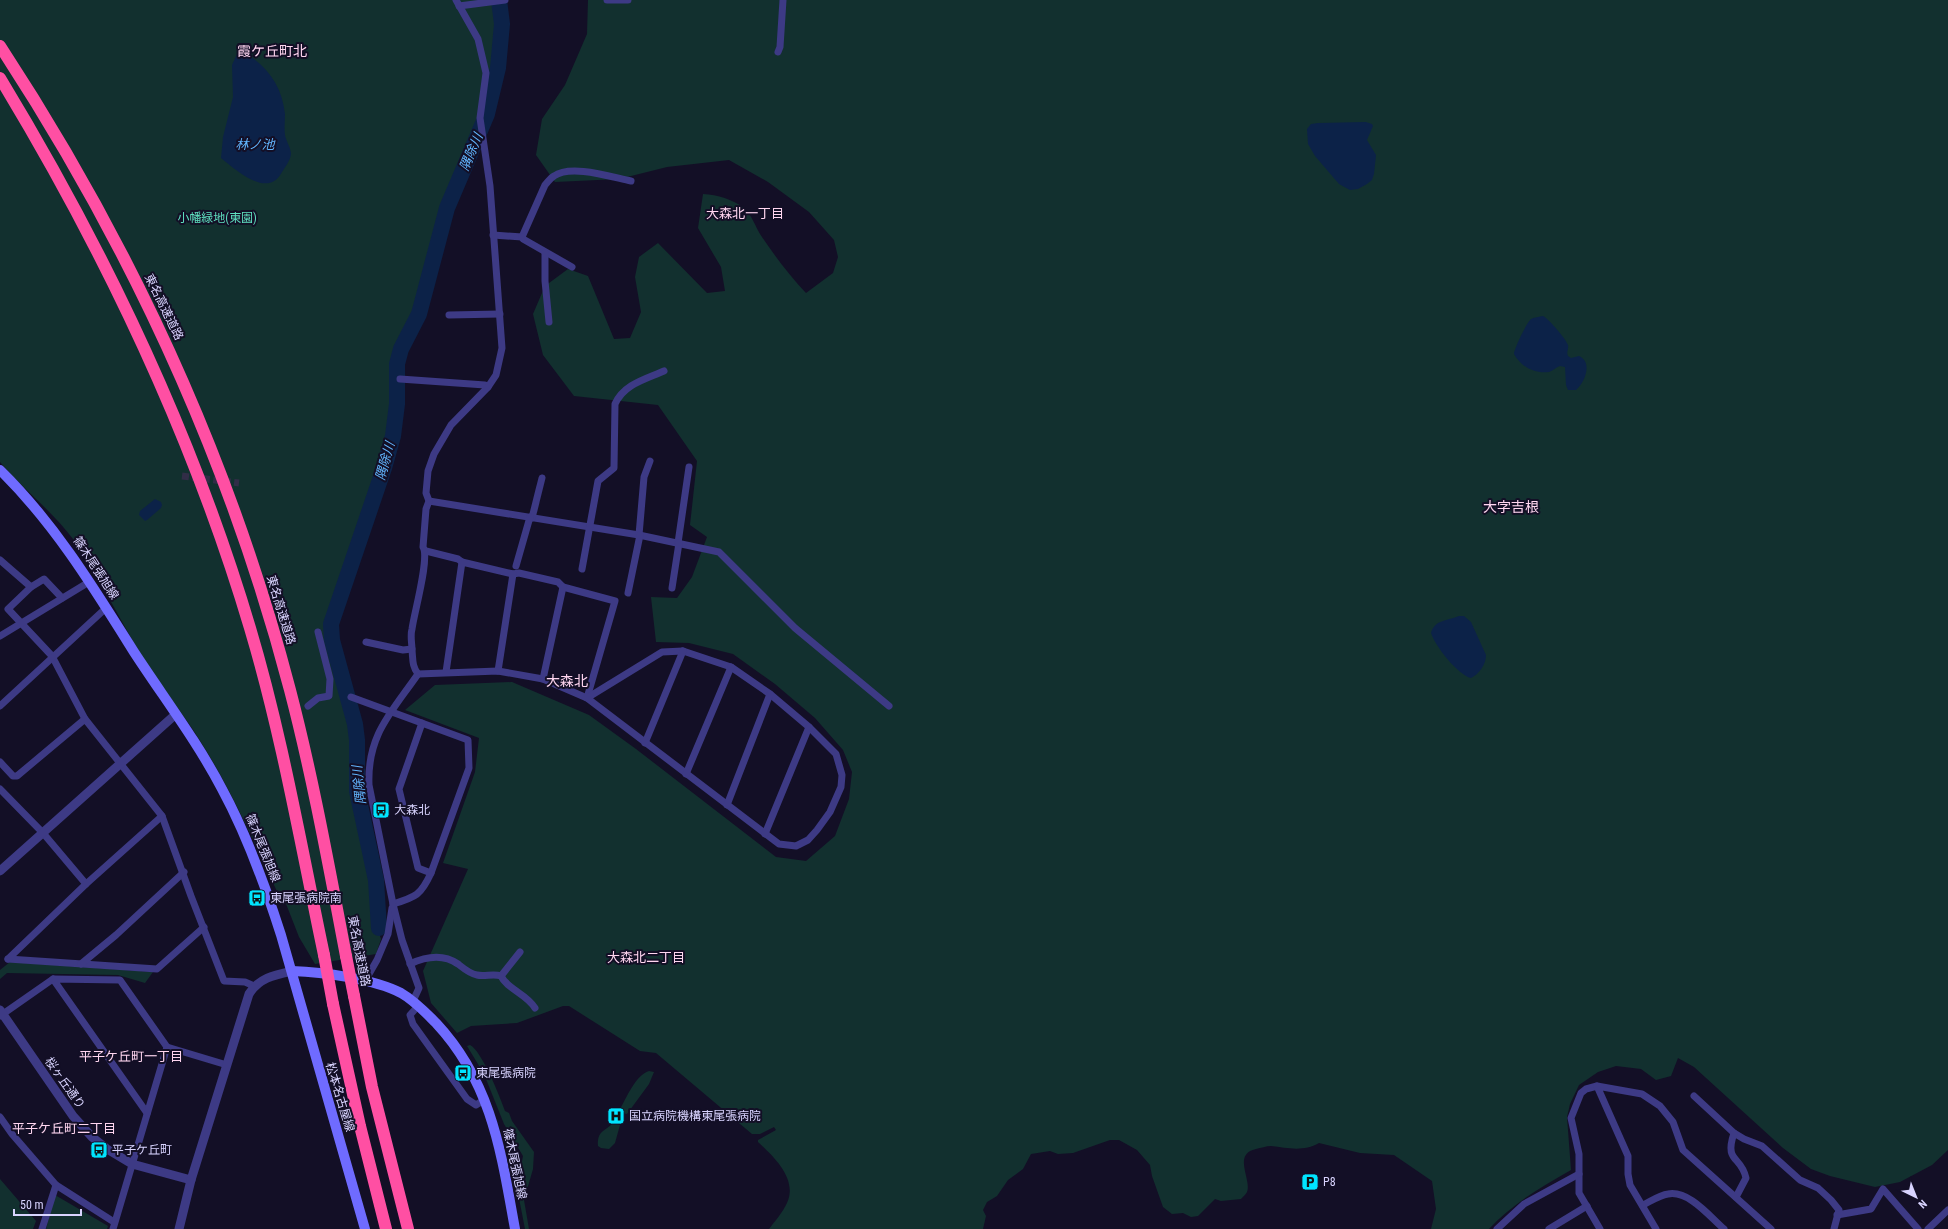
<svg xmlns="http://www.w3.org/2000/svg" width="1948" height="1229" viewBox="0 0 1948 1229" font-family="'Roboto Condensed','Noto Sans JP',sans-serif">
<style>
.green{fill:#12302f}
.water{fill:#0c2248}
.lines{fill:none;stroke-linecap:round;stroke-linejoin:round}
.river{stroke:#0c2248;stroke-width:16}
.minor-tunnel{stroke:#312d47;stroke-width:7;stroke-dasharray:7 3.5;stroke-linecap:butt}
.minor{stroke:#3d3a85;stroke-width:7}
.tertiary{stroke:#3d3a85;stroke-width:9}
.secondary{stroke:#6f6bff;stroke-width:10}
.motorway{stroke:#ff4fa3;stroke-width:12}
.motorway-bridge{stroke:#ff4fa3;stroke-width:12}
.labels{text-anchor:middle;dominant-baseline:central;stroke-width:4;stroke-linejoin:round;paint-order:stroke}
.park-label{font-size:12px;fill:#5fe0c0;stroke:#130f26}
.street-label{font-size:12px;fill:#d9d4ff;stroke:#130f26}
.poi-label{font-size:12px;fill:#d9d4ff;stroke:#130f26;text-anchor:start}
.water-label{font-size:13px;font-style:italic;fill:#62b6ff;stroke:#130f26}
.neighbourhood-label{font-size:13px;fill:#ffd6f0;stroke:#130f26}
.quarter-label{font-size:14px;fill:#ffd6f0;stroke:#130f26}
</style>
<rect width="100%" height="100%" fill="#130f26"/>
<!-- green -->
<g class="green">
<path d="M0,0H497L500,13L496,69L479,141L448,203L415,318L390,368L398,382L402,400L396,436L382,483L328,637L354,741L356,800L374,881L377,927L381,939L376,954L315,964L299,937L283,896L280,898C255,844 231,789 199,739C184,715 166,693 150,669C123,627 102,581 73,539C52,511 23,489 0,462Z"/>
<path d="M588,0H1948V1150L1932,1165L1900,1182L1875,1187L1830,1176L1811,1169L1783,1148L1694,1067L1678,1058L1671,1076L1656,1080L1641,1069L1616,1066L1598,1072L1579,1085L1570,1104L1567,1117L1571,1170C1541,1187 1512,1204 1489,1229H1431L1436,1209L1432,1181L1394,1155L1360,1153L1319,1143C1303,1152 1288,1148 1271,1146C1266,1146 1261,1148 1256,1149C1232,1154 1252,1180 1247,1192C1246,1194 1243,1197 1241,1199L1221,1201L1215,1199L1198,1216L1191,1217L1183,1213L1172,1214L1163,1207L1152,1176L1150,1165L1137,1150L1119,1140H1110L1073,1153L1058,1154L1050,1151L1031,1154L1023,1169L1008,1180L997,1196L987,1202L983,1210L986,1216L983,1229H769C775,1221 783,1212 787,1203C798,1179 774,1157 758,1142V1140L776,1130L774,1127L760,1134H752L656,1053L640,1051L569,1006H563L517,1023L471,1026L457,1033L431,1003L423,971L468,869L443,863L475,772L479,738L405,710L435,685L512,682L589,715L636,749L776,857L806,861L835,836L849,799L852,772L843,750L815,718L775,684L733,654L689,643L656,642L651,597L677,598L692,577L707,537L690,525L697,461L658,405L574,396L543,355L533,314L545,286L568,269L588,276L614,339L630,338L641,312L635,277L639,257L658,243L707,293L725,291L721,267L698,228L703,194C718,195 732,199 744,208C752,215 755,226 760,234C774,255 789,275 806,293L833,273L838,257L834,240L809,212L768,182L729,160L667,167L619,179L555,182L536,155L542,119L565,85L587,34Z"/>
<polygon points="10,962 153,972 145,983 118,975 7,973 0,979 0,970"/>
<path d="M470,1045C482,1051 500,1097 505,1111L509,1113L512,1121L534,1152L533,1169L524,1200L529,1229H525L517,1188L523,1156L504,1124L484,1074L467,1046Z"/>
<path d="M649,1071L654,1072L649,1084L627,1114L622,1113L620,1109C627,1097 635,1076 649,1071Z"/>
<path d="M614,1122L620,1125L615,1143L609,1149L601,1148L598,1146C597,1130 605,1132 614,1122Z"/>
<polygon points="0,1179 36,1221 33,1229 0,1229"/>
<polygon points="55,1195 108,1226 107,1229 46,1229"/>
</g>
<!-- water -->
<g class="water">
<path d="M244,52C268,67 282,86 285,114C285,121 284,128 285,135C286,141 290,146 291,153C291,159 286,166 282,172C268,199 237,171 221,158L223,137L233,97L232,65L237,54Z"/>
<polygon points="1366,122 1372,124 1373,126 1367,140 1376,155 1374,174 1372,180 1367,184 1358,189 1350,190 1339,184 1315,156 1308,144 1307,129 1311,124 1318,123"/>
<path d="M1543,316C1549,319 1566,339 1568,345C1569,349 1566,352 1568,356L1571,358L1579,356C1593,362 1585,382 1576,390H1568L1566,385L1565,367L1560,366C1556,367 1553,371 1549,372C1535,374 1521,367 1514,354C1514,349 1527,322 1531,319C1535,317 1539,317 1543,316Z"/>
<polygon points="155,499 161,502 162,505 161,508 147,520 145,521 139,515 140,511"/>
<path d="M1459,616H1464L1471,622L1486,655C1486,665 1479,674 1471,678C1458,675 1435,646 1431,633C1435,619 1448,621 1459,616Z"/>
</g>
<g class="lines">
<!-- river -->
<polyline class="river" points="379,928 376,880 357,791 357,740 355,724 332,640 331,624 384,468 393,436 397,404 397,364 401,349 419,314 447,208 487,114 498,68 502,24 499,0"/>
<!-- minor-tunnel -->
<polyline class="minor-tunnel" points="182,476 239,483"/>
<!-- minor -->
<g class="minor">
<polyline points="607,0 628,0"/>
<polyline points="459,6 505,0"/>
<polyline points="778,52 780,47 783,0"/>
<path d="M493,235L522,237L545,185C548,182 550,178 554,176C571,164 611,177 631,181"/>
<polyline points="522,237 523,239 572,267"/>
<polyline points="545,253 545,281 549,322"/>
<polyline points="449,315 500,314"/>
<polyline points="400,379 485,385 488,387"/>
<polyline points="429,501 639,535 719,552 795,628 889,706"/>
<polyline points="532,518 542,478"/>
<polyline points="639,535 644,477 650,461"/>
<polyline points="678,543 689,467"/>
<polyline points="426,551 458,559 462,562"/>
<polyline points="0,560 31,587"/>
<polyline points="516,566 530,517"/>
<path d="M582,569L598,481L614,468L615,404C624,384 646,379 664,371"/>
<polyline points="513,574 519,573 558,582 563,587 615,601 587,698"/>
<polyline points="672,588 679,543"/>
<polyline points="628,593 640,535"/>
<polyline points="62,598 44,579 31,587 8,609 52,656 85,719"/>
<polyline points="0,636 89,582"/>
<polyline points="366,642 403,650 412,649"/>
<polyline points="446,672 462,562 513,574 498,671"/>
<polyline points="418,674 498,671 543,679 587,698 779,844 796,846 808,840 817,830 830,812 841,787 842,775 836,754 809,727 770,694 731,667 683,651 662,652 587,698"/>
<path d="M418,674C412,666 413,660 412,650C412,643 410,636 412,629C414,613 430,558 423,547L426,509L429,501L426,493L428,471L434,454L451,425L488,387L496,375L502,348L490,186L480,118L486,73L478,39L456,0"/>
<polyline points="543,679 563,587"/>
<path d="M351,697L468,740L469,768L431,873C421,895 416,897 393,904"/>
<polyline points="0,706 106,608"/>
<polyline points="308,706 318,698 329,696 330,679 318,632"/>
<polyline points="422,723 399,789 418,868 431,873"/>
<polyline points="645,743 683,651"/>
<polyline points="0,762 13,776 17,776 85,719 162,816 191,896 224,981 245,982 254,986"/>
<polyline points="686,774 731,667"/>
<polyline points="0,789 43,833 86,884"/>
<polyline points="727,805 770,694"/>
<polyline points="765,834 809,727"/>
<polyline points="8,959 157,969 204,927"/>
<polyline points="8,959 86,884 162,816"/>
<polyline points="81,964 116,935 184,872"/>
<path d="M410,964C425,957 442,953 458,964C463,968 470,974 477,975C485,977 493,973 501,976L520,952"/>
<path d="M501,976C507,989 527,994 535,1008"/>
<polyline points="365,981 377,960 388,934 392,908"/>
<path d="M413,1001L419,988L402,940L393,904L369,785C367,735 391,713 418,674"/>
<polyline points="418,1006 410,1015 413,1024 467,1099 476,1105 484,1100"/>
<polyline points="0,1016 53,979"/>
<polyline points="1597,1086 1586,1089 1581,1093 1571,1118 1579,1154 1579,1193 1600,1229"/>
<polyline points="1694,1096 1734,1133 1744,1139 1762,1146 1800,1180 1818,1188 1831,1200 1839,1210 1834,1229"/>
<polyline points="147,1113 53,979 120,980 167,1047 227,1065"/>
<polyline points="0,1117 12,1134 56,1185 114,1222"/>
<path d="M1734,1133C1724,1163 1741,1155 1746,1178L1736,1197"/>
<path d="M1643,1205C1651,1201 1660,1195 1668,1194C1689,1190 1710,1217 1724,1229"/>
<polyline points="1837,1215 1871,1209 1883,1189 1918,1229"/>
<polyline points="42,1229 56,1185"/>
<polyline points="113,1229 167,1047"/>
<polyline points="1497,1229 1524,1204 1579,1174"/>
<polyline points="1549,1229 1587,1206"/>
<polyline points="1656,1229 1630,1185 1628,1174 1628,1156 1597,1086 1642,1094 1660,1106 1673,1122 1683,1150 1771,1229"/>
<polyline points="1928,1229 1948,1210"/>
</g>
<!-- tertiary -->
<g class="tertiary">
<polyline points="0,871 176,714"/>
<polyline points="0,1010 73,1116 92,1137 107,1149 132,1164 191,1180"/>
<path d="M179,1229L191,1180L249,994C259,978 274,975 292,971"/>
</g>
<!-- secondary -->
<g class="secondary">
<path d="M0,470C55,524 94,588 134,652C164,698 197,741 222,789C247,835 265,885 281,935L365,1229"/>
<path d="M292,971C323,972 374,979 401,993C415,1001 425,1012 436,1023C492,1083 501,1152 515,1229"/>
</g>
<!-- motorway -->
<g class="motorway">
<path d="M0,46C130,244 230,461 290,690C313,778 329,867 346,956"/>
<path d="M0,78C105,251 192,433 250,628C282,735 301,846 324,955"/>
<polyline points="354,996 372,1087 408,1229"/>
<polyline points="333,1004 360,1126 386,1229"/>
</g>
<!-- motorway-bridge -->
<g class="motorway-bridge">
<polyline points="324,955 333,1004"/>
<polyline points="346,956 354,996"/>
</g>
</g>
<!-- icons -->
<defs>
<g id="bus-square" transform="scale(0.9)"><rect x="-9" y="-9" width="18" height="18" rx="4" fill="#00e5ff" stroke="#130f26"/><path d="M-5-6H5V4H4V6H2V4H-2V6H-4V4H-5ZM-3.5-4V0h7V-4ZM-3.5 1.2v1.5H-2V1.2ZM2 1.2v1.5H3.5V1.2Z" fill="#111"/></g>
<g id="hospital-square" transform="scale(0.9)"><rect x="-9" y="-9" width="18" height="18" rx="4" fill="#00e5ff" stroke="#130f26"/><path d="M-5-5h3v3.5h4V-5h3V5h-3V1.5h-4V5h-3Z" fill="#111"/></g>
<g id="parking-square" transform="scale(0.9)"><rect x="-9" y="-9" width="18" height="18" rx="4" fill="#00e5ff" stroke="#130f26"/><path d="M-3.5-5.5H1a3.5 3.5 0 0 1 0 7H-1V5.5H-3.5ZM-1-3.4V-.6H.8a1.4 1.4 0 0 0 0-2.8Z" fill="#111"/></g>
</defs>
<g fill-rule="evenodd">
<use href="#bus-square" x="381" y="810"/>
<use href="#bus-square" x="257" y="898"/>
<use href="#bus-square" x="463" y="1073"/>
<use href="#hospital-square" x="616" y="1116"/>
<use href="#bus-square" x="99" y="1150"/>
<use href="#parking-square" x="1310" y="1182"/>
</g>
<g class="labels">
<!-- park labels -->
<g class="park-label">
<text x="217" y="218">小幡緑地(東園)</text>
</g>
<!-- street labels -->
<g class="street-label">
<text transform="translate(164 307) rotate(64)">東名高速道路</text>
<text transform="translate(96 568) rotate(57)">篠木尾張旭線</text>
<text transform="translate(281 610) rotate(73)">東名高速道路</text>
<text transform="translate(263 848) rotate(68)">篠木尾張旭線</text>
<text transform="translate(359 951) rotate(79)">東名高速道路</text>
<text transform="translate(65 1083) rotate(55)">桜ヶ丘通り</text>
<text transform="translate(340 1097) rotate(73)">松本名古屋線</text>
<text transform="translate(515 1164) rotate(78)">篠木尾張旭線</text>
</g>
<!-- poi labels -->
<g class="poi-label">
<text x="394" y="810">大森北</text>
<text x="270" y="898">東尾張病院南</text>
<text x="476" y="1073">東尾張病院</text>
<text x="629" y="1116">国立病院機構東尾張病院</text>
<text x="112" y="1150">平子ケ丘町</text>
<text x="1323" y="1182">P8</text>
</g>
<!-- water labels -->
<g class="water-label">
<text x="255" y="144">林ノ池</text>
<text transform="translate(471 152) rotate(-67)">隅除川</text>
<text transform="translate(385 461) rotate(-74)">隅除川</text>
<text transform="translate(359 785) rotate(-96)">隅除川</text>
</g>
<!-- neighbourhood labels -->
<g class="neighbourhood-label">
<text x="745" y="213">大森北一丁目</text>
<text x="646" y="957">大森北二丁目</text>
<text x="131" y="1056">平子ケ丘町一丁目</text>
<text x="64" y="1128">平子ケ丘町二丁目</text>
</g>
<!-- quarter labels -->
<g class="quarter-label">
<text x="272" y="51">霞ケ丘町北</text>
<text x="1511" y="507">大字吉根</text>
<text x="567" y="681">大森北</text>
</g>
</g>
<!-- north arrow -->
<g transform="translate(1916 1197) rotate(137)" stroke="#130f26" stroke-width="3" paint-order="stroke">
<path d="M0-3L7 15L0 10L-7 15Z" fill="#d9d4ff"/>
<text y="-6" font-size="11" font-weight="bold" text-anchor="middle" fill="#d9d4ff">N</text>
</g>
<!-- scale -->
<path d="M14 1209v6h67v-6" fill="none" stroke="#d9d4ff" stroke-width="2"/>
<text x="20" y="1209" font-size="12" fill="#d9d4ff" stroke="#130f26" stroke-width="3" paint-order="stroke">50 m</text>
</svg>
